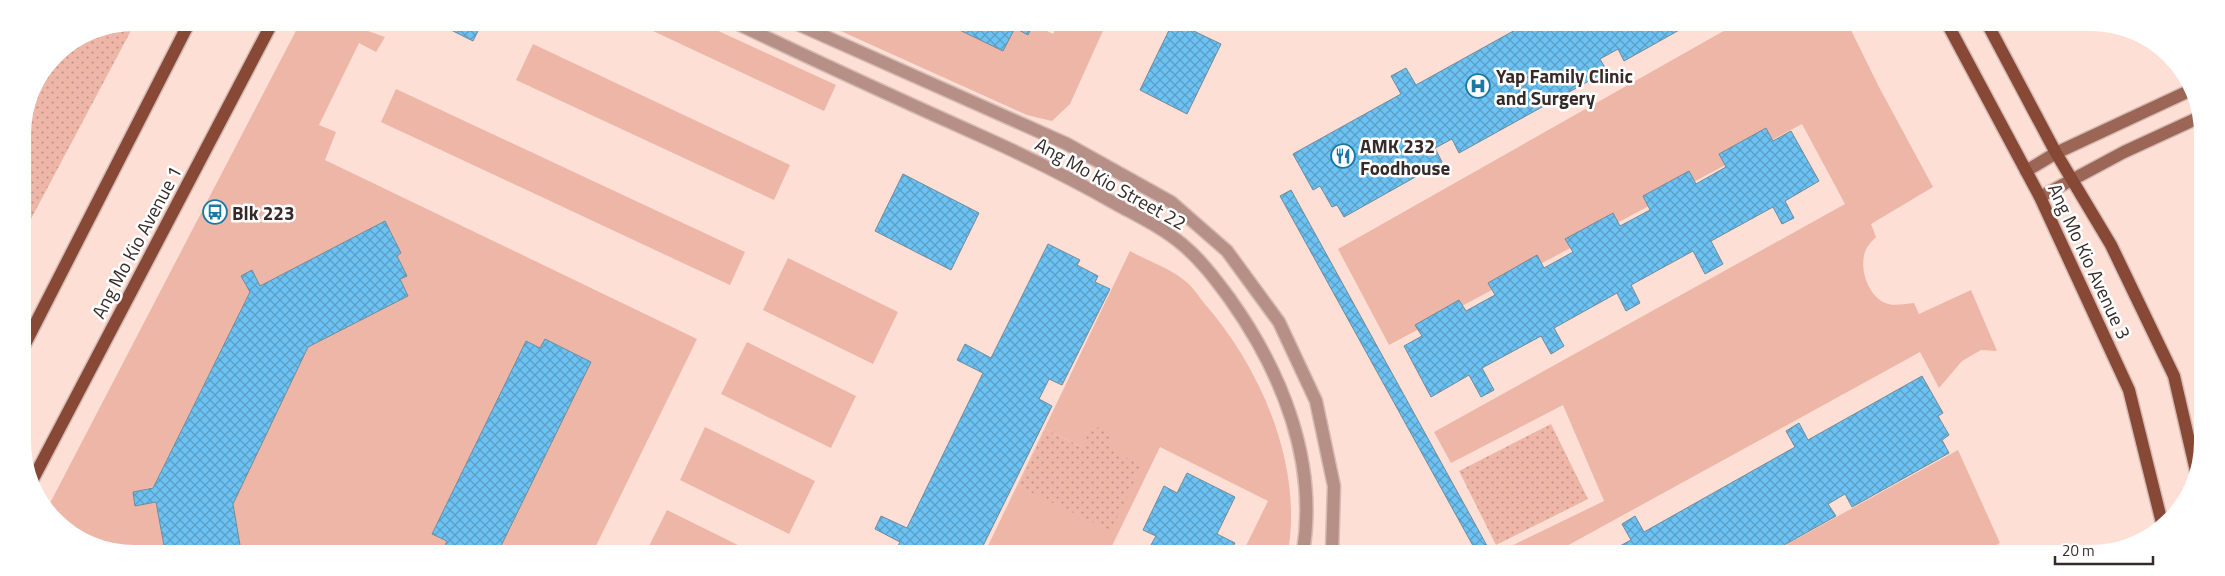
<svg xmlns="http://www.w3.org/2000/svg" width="2225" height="576" viewBox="0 0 2225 576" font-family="'Titillium Web',sans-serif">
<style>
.grass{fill:#eeb6a6;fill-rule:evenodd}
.park{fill:url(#park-dots)}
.building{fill:url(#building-cross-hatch);stroke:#728a99}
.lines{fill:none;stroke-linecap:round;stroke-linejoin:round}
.minor-casing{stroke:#d5bbb3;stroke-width:15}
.secondary-casing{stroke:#d5bbb3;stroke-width:15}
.primary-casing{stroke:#d5bbb3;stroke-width:15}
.minor{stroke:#b69086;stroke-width:12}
.secondary{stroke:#9c6657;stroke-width:12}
.primary{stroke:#884836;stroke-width:12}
.labels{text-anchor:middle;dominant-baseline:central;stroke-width:5;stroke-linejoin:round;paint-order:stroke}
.poi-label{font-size:19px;font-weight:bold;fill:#362b28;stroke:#fff;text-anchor:start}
.street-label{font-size:19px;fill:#362b28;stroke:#fff}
</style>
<defs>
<pattern id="park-dots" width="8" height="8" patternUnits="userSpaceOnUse" patternTransform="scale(1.25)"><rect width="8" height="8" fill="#eeb6a6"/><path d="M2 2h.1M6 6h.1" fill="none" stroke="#c29487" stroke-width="1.8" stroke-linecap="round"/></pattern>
<pattern id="building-cross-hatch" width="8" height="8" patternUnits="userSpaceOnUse" patternTransform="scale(1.25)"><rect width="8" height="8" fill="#6cc2f3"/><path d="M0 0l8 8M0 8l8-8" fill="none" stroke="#5a9ec5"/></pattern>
</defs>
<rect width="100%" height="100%" fill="#fddfd6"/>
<!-- grass -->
<g class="grass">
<polygon points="300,23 368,23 365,30 385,37 376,52 359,43 319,125 336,132 325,160 697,339 593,552 498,552 591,362 545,339 540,348 526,341 432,533 447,541 442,552 241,551 233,504 308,347 408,296 400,279 406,276 397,256 401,253 385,221 260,286 252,271 242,276 250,292 153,487 133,492 136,506 156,502 165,551 112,551 55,521 48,507"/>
<polygon points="636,23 701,23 836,85 824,111"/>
<polygon points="823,23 1031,23 1053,34 1058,24 1106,24 1070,104 1052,121 1027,115"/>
<path d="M1736,24H1848L1879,87L1933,187L1871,224L1876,237C1873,240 1870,243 1868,246C1857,262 1866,293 1883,302C1892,307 1905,304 1914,303L1919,314L1971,290L1997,351L1981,350L1962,361L1939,388L1920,352L1554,553H1505L1503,550L1604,501L1563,405L1451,463L1434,432L1845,204L1802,124L1389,345L1338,249Z"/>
<polygon points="533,44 790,165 774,200 516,80"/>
<polygon points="396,89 745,252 730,285 381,122"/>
<path d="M1130,251C1146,260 1171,269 1184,280C1192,286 1198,295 1204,303C1261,368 1303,465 1288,552H1243L1268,501L1160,447L1109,552H985ZM1045,429L1082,447L1018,486Z"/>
<polygon points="788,258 898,312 873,364 763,310"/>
<polygon points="747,342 856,396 831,448 721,394"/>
<polygon points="705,427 815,481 789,534 680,480"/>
<polygon points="1958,450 2000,543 1982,553 1771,553"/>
<polygon points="667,510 752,552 646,552"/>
</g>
<!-- park -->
<g class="park">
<polygon points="135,23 23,234 23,127 31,91 55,55 92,31"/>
<polygon points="1551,424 1588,499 1496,545 1459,471"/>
<polygon points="1101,426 1111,431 1110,450 1142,465 1111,531 1018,486 1045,429 1082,447 1089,432"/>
</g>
<!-- building -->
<g class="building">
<polygon points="437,23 482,23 473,41"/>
<polygon points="945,23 991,23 997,26 998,23 1033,24 1028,35 1015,28 1003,51"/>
<polygon points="1172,24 1179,24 1221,44 1187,114 1140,90"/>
<polygon points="1526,24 1690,24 1624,61 1618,49 1600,59 1607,71 1459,153 1452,139 1435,148 1442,162 1344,217 1337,205 1332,207 1320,186 1313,190 1293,154 1401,94 1391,76 1406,68 1416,85"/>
<polygon points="1766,128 1773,141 1791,131 1819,181 1785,201 1794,218 1782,224 1773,207 1711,241 1723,264 1705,274 1693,251 1631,285 1640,303 1626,311 1617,293 1554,328 1564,346 1551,354 1541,336 1482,368 1494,390 1481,397 1469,375 1431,397 1404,346 1422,336 1415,325 1459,300 1466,311 1495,295 1488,283 1537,255 1544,268 1573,252 1565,239 1613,213 1620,226 1650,210 1643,196 1689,171 1696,184 1726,167 1719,154"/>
<polygon points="903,174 979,213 951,270 875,231"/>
<polygon points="1291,190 1491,553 1477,553 1280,196"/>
<polygon points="385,221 401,253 397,256 407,276 400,279 408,296 308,347 233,504 241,551 165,551 156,502 135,506 133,492 153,488 250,292 241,276 252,270 260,286"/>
<polygon points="1048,244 1080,260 1077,265 1098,276 1095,282 1110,289 1062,385 1049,379 1039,399 1052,406 980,552 970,552 964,549 963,552 895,552 900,542 875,529 881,516 907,528 983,373 957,360 965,344 991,358"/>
<polygon points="545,339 591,362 498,552 442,552 447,541 432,534 526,341 540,348"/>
<polygon points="1922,376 1943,413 1938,416 1949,435 1942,440 1949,453 1852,507 1845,494 1828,504 1836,516 1770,553 1607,553 1631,540 1622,524 1635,516 1644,532 1795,447 1786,431 1799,423 1808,440"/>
<polygon points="1187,473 1235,497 1217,534 1235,543 1230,552 1220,552 1210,547 1207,552 1147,552 1156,536 1143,530 1164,486 1177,493"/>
</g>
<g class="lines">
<!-- minor casing -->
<g class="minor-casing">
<g id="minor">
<path d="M736,23C820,63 905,102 990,140C1034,160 1076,181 1118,205C1140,217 1163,228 1183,245C1201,260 1216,280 1230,299C1282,372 1318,462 1303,552"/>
<polyline points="795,23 1067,144 1171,202 1227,251 1279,322 1316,401 1334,486 1332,553"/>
</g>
</g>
<!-- secondary casing -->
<g class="secondary-casing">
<g id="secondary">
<polyline points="2026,171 2056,153 2189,91"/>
<polyline points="2040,197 2124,152 2200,117"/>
</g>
</g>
<!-- primary casing -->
<g class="primary-casing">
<g id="primary">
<polyline points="1948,25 2040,197 2129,390 2163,527"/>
<polyline points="1988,25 2056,153 2111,245 2174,376 2196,471"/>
<polyline points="24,346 189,23"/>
<polyline points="33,479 272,23"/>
</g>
</g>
<!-- minor -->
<use href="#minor" class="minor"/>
<!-- secondary -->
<use href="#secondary" class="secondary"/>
<!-- primary -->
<use href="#primary" class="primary"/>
</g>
<!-- icons -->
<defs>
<g id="hospital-ring" transform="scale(1.25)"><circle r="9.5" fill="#fff" stroke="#1979a6" stroke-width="1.5"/><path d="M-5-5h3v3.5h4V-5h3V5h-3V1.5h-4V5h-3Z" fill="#1979a6"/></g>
<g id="restaurant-ring" transform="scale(1.25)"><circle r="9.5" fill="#fff" stroke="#1979a6" stroke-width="1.5"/><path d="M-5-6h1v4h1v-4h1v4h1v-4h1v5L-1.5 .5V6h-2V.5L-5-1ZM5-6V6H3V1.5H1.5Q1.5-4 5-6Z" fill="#1979a6"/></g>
<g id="bus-ring" transform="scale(1.25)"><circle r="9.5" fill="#fff" stroke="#1979a6" stroke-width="1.5"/><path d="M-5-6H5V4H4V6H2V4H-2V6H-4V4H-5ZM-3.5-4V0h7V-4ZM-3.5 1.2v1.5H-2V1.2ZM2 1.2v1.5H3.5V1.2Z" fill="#1979a6"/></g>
</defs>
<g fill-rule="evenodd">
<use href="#hospital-ring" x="1478" y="86"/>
<use href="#restaurant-ring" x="1343" y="156"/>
<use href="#bus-ring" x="215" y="212"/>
</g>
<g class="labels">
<!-- poi labels -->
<g class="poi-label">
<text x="1496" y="75">Yap Family Clinic<tspan x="1496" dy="22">and Surgery</tspan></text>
<text x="1360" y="145">AMK 232<tspan x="1360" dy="22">Foodhouse</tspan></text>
<text x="232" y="212">Blk 223</text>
</g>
<!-- street labels -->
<g class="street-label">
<text transform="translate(1111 183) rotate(29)">Ang Mo Kio Street 22</text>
<text transform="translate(136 242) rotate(-62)">Ang Mo Kio Avenue 1</text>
<text transform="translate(2090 261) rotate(65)">Ang Mo Kio Avenue 3</text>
</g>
</g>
<!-- crop -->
<path d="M0 0H2225V576H0ZM134 31H2091A103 103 0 0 1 2194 134V442A103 103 0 0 1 2091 545H134A103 103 0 0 1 31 442V134A103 103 0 0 1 134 31Z" fill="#fff" fill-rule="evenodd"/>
<!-- scale -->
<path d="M2055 556v8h98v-8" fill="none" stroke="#362b28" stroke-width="2.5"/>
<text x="2062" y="556" font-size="15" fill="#362b28" stroke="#ffffff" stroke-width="4" paint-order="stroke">20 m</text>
</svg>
